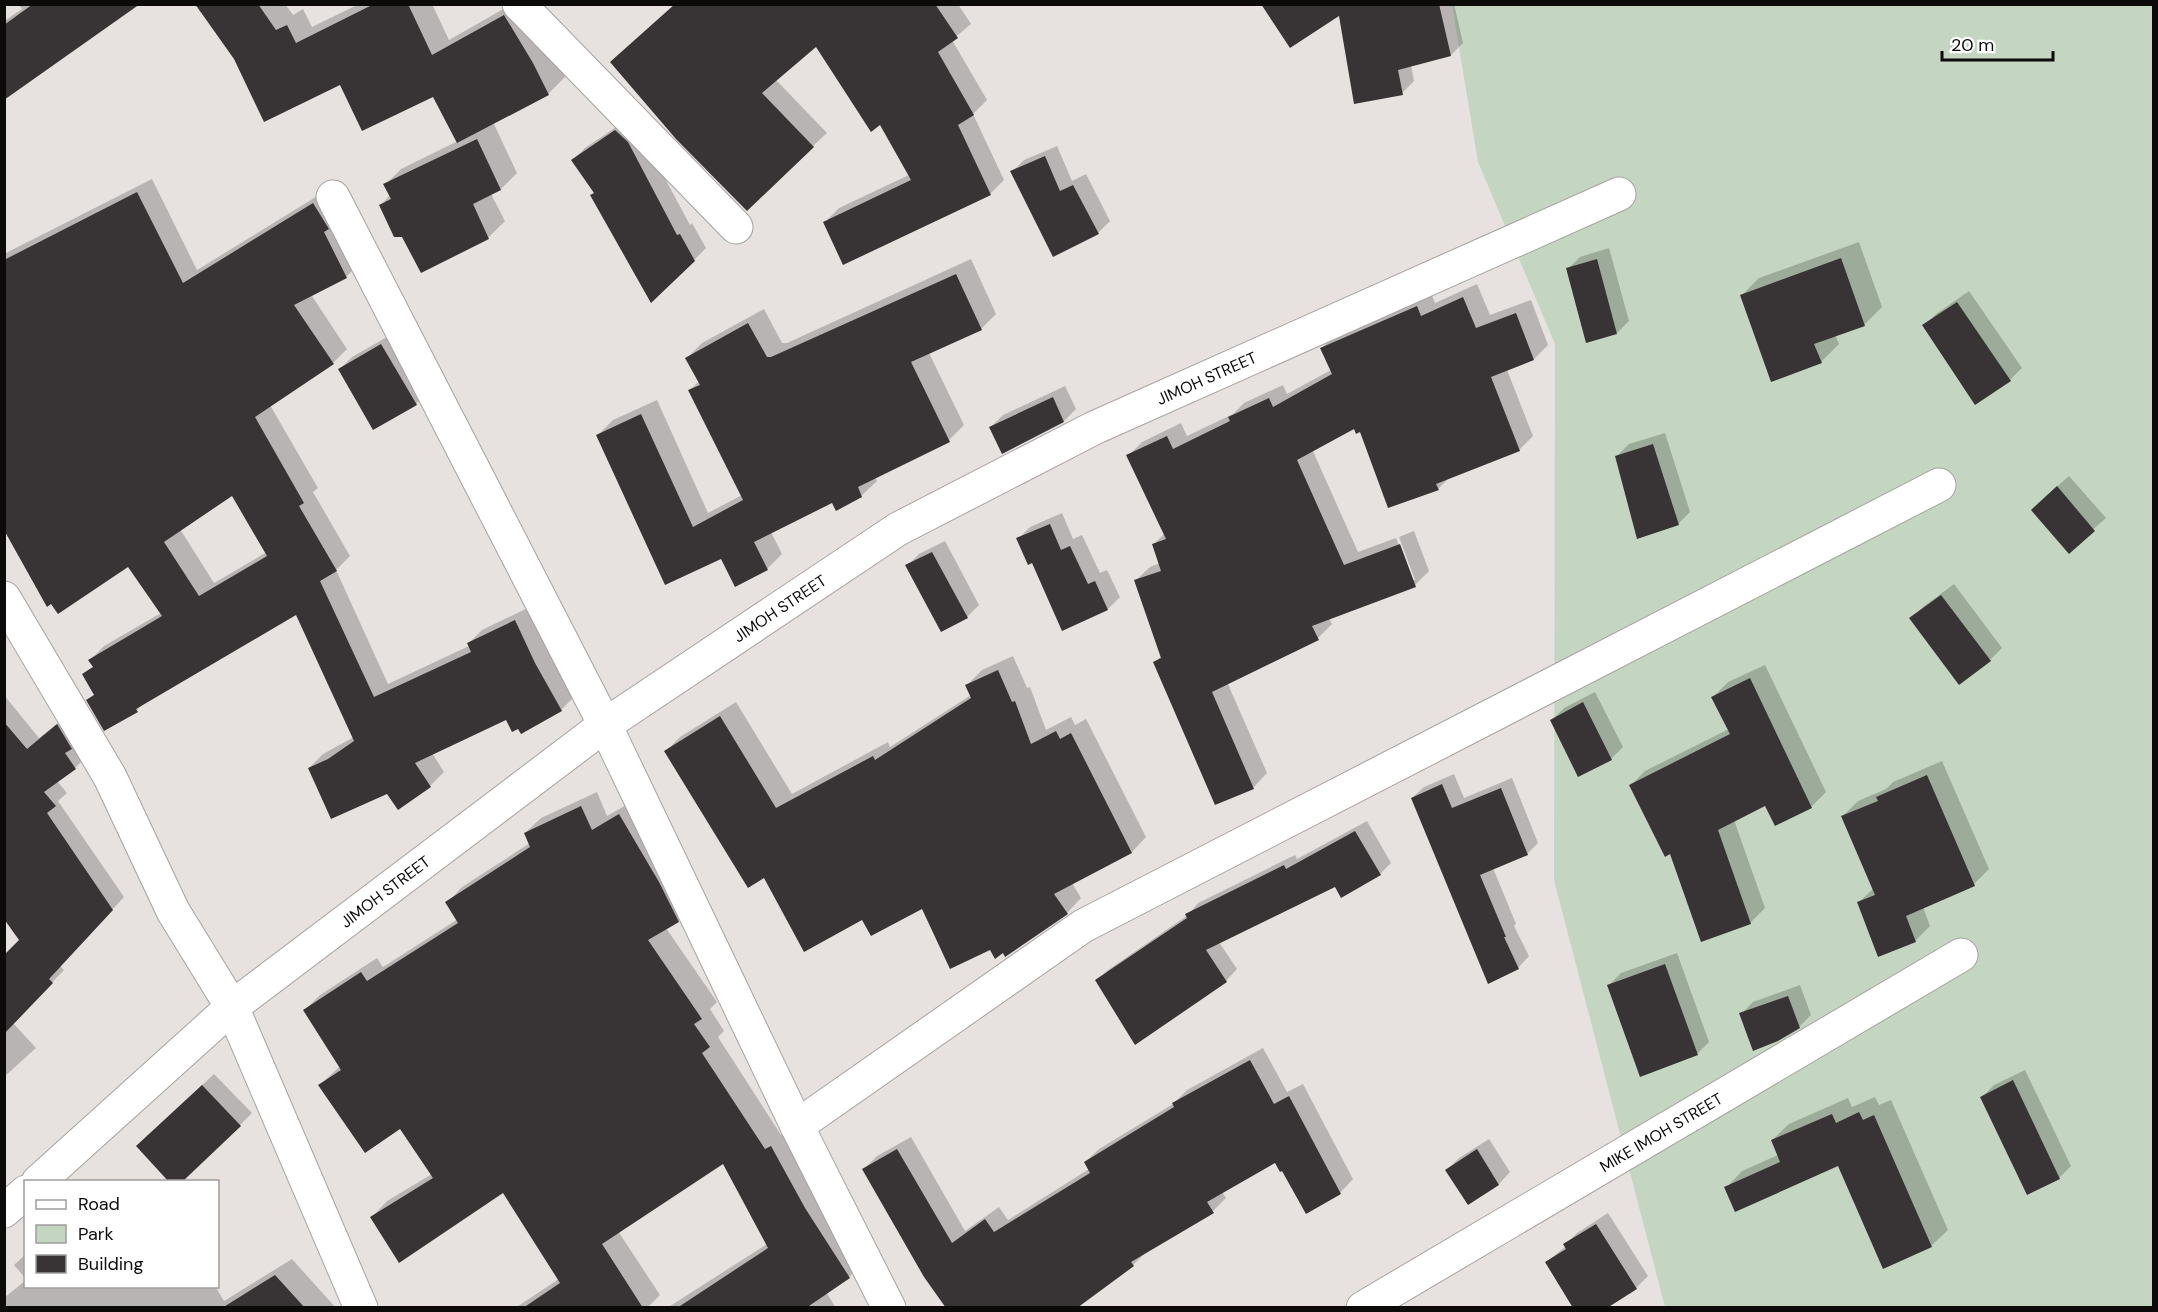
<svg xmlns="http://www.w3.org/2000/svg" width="2158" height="1312" viewBox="0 0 2158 1312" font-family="'DM Sans',sans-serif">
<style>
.green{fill:#c4d6c1}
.shadow{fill:#0003;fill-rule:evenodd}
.building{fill:#383435;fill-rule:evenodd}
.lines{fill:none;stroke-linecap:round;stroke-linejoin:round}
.street-casing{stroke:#a6a2a0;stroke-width:35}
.street{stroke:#fff;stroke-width:33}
.labels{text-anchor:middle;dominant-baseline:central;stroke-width:6;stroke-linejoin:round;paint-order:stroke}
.street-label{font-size:16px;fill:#0d0b0a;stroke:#fff}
</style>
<rect width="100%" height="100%" fill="#e7e2e0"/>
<!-- green -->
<polygon class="green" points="1452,5 2153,5 2153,1307 1665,1307 1554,880 1555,344 1478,162"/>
<!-- shadow -->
<g class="shadow">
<polygon points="18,4 138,4 4,98 4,21 22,9"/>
<polygon points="197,4 285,4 293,15 303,9 312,27 359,4 432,4 449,40 512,4 549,47 565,77 548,94 493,122 517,173 501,189 491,194 505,221 488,238 421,271 403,235 381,205 390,195 385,185 401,169 458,141 433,95 341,83 236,58"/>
<polygon points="675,4 958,4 971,24 952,40 987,100 973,114 1004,180 990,194 825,222 839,208 909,175 880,123 816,45 776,80 827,133 813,146"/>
<polygon points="1402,4 1454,4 1463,43 1451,55 1411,65 1414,81 1402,93 1340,13"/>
<polygon points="628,119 639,130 690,225 692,223 706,248 694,260 592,195 595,192 573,160 585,148"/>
<polygon points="1057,146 1072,181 1086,174 1110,221 1098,233 1012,172 1024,160"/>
<path d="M152,179L197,270L327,190L361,262L347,276L312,296L347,349L333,363L270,405L318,488L313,492L350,556L336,570L388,684L469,646L468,644L482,630L530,607L575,696L561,710L507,718L432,753L444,772L430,786L387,792L309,768L323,754L354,737L297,612L146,701L137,710L88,701L95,694L88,671L94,666L90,660L104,646L161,613L128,565L4,527V254ZM233,494L267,552L214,583L180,529Z"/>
<polygon points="1859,242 1882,307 1864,325 1835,335 1839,344 1821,362 1741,296 1759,278"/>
<polygon points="1609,248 1629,321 1617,333 1568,269 1580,257"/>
<polygon points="971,259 996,314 981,329 929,353 964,425 949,440 875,477 877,481 861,496 832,501 771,532 782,554 767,569 721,557 598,435 613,420 657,400 708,513 742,495 690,390 699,381 687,358 702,343 764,309 782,343 787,343"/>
<polygon points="1477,284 1490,315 1531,300 1548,345 1534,359 1507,370 1533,436 1519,450 1450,477 1438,489 1354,427 1312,449 1358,552 1396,538 1412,580 1415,580 1399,537 1414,531 1429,571 1415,585 1329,618 1332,624 1318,638 1227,682 1267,773 1253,788 1155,662 1162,656 1135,581 1150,567 1160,563 1154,544 1165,533 1128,456 1142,442 1181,423 1187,436 1233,414 1244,403 1283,385 1287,394 1331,370 1322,348 1336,334 1431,293 1435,303"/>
<polygon points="1969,291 2022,368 2010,380 1924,326 1936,314"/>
<polygon points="394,333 428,392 416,404 340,369 352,357"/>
<polygon points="1065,386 1076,409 1064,421 1002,452 991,427 1003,415"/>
<polygon points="1665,433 1690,512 1678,524 1617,456 1629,444"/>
<polygon points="2069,476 2106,518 2069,551 2044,498"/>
<polygon points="1062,513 1073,539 1082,535 1100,573 1107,570 1120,597 1108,609 1063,629 1033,561 1018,539 1030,527"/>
<polygon points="945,541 979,605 967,617 907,566 919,554"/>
<polygon points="1954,584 2002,648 1990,660 1911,619 1923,607"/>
<polygon points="1013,656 1027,688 1030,687 1046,730 1071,717 1075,725 1086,719 1146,837 1132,852 1072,883 1081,898 1067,913 1003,951 990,948 923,907 862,918 765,876 666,751 680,737 736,702 792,794 888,742 890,747 971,695 967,685 982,670"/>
<polygon points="1765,665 1826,792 1812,806 1775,824 1766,804 1734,820 1765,908 1750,923 1671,852 1630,786 1645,771 1729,729 1713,697 1728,682"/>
<polygon points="1595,692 1623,747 1611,759 1552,720 1564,708"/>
<polygon points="4,695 39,738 70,714 87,756 75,768 57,781 67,793 58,801 124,897 60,966 64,970 13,1023 36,1048 4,1077 4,958 21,940 4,916"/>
<polygon points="1942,761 1989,869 1974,884 1923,907 1930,926 1915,941 1859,902 1874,888 1843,816 1858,801 1886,789 1893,782"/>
<polygon points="1454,774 1464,798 1512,778 1538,843 1527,854 1493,868 1516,924 1514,926 1529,956 1518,968 1412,798 1424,787"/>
<polygon points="597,792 607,816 635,800 693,906 678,921 666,928 717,1002 710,1009 724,1031 718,1037 781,1135 787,1132 865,1261 849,1277 826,1292 836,1308 667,1308 767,1244 723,1162 618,1231 660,1295 647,1308 515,1308 559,1279 503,1191 372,1217 387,1201 432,1174 401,1127 320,1085 340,1066 305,1010 320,995 377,958 383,967 458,919 447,903 462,887 530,843 525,833 541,818"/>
<polygon points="1367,821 1391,863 1380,874 1335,885 1219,942 1237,969 1226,981 1136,1042 1097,981 1108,970 1188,915 1198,903 1295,855 1297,859"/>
<polygon points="1677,953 1709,1042 1697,1054 1609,985 1621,973"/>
<polygon points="1800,985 1811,1015 1799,1027 1741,1014 1753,1002"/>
<polygon points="1263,1048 1287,1092 1303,1084 1353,1179 1340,1193 1283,1169 1276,1161 1222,1192 1226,1198 1213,1211 1146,1252 1133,1265 947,1308 864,1169 877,1156 911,1137 965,1231 999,1207 1008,1220 1089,1169 1085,1162 1099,1149 1173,1104 1187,1090"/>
<polygon points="2025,1070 2071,1166 2059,1178 1982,1097 1994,1085"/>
<polygon points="214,1074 252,1113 240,1125 150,1134"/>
<polygon points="1875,1097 1879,1105 1891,1100 1948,1230 1931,1246 1839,1164 1726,1188 1742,1171 1778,1155 1772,1140 1789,1124 1848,1098 1852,1107"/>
<polygon points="1489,1139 1510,1172 1499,1184 1469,1203 1447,1170 1459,1158"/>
<polygon points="1608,1213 1648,1276 1636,1288 1547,1262 1566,1246 1565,1245 1577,1233"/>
<polygon points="26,1254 26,1279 14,1265"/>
<polygon points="292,1259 336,1308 4,1308 4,1298 26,1280 26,1286 215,1286 224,1301"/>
</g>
<!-- building -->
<g class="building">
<polygon points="33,4 140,4 4,100 4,25"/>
<polygon points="195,4 258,4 276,30 287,25 296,43 374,4 408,4 432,55 504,15 533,63 549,95 457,143 433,97 362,131 340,85 264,122 234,59"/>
<polygon points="675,4 935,4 958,38 938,52 974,115 958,125 991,195 843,265 823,222 911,180 880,125 871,132 816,47 762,93 814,147 747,211 676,139 610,62"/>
<polygon points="1261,4 1439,4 1451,56 1398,70 1403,95 1354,104 1339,16 1290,48"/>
<polygon points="615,130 628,142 677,235 680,234 695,261 651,303 590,195 594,193 571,160"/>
<polygon points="477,139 501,190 473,204 489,239 421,273 402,237 394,237 379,205 391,199 383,184"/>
<polygon points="1045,156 1060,191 1073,185 1099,234 1053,257 1010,171"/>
<path d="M137,192L183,283L313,203L329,229L324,232L347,278L294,305L334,364L255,417L304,503L299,506L337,571L320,581L374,697L471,652L467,643L515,620L535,663L562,711L521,734L518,729L512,732L506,720L415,763L431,787L398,810L387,794L331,819L308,768L328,759L354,741L296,615L136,709L138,712L104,731L86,700L94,695L82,674L93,667L88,660L162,616L128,567L58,614L51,604L47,607L4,530V260ZM232,496L267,556L199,596L164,542Z"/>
<polygon points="1841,258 1865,326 1814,344 1822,363 1771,382 1740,295"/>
<polygon points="1597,259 1617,334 1586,343 1566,268"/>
<polygon points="956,274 982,330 911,362 950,442 858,487 862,497 836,511 832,503 754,542 768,570 735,587 721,559 665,585 596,435 641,414 693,527 743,500 688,390 700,385 685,358 748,323 767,357 771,357"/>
<polygon points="1463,297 1476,328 1516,313 1534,360 1491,377 1520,451 1436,484 1439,490 1388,508 1360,432 1356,434 1354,429 1297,460 1344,565 1400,544 1416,587 1312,626 1319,640 1212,692 1254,789 1215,805 1153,662 1161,658 1134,580 1161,571 1152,544 1166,539 1126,455 1167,436 1173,449 1230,421 1228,417 1269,398 1273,407 1332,374 1320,348 1417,306 1421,316"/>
<polygon points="1957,302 2011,381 1975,405 1922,325"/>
<polygon points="381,344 417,405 373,430 338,369"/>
<polygon points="1053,397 1064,422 1002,454 989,427"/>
<polygon points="1653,444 1679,525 1637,539 1615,456"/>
<polygon points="2057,486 2095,531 2069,554 2031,510"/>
<polygon points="1050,524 1061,550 1070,546 1088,584 1095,581 1108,610 1062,631 1032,563 1028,565 1016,538"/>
<polygon points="932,552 968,618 941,632 905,565"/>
<polygon points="1941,595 1991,661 1959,685 1909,618"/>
<polygon points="998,670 1012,702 1015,701 1031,744 1056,731 1060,739 1071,733 1132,853 1054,894 1068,914 1005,957 1003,953 995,959 990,950 950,969 922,909 871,936 862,920 804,952 764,878 748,888 664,751 720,716 776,808 873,756 875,760 971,698 965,685"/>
<polygon points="1750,678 1812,808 1775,826 1765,806 1718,830 1751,924 1701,942 1670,854 1665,857 1629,785 1730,734 1711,697"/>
<polygon points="1583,702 1612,760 1578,777 1550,720"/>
<polygon points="4,722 27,749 57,724 72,749 65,753 76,769 44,792 56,806 47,813 113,910 49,979 53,983 4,1034 4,955 19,940 4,919"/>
<polygon points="1927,775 1975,886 1906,916 1916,942 1878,957 1857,902 1875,895 1841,816 1878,801 1876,797"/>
<polygon points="1442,784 1452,808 1501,788 1528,855 1480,875 1506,937 1504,937 1519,969 1488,984 1411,798"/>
<polygon points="581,806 592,830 619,814 659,882 679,922 648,940 702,1019 694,1024 710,1047 702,1053 765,1149 771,1146 805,1208 850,1278 806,1308 677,1308 768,1248 723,1164 602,1244 643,1308 523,1308 560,1283 503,1193 399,1263 370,1217 433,1178 400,1129 365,1153 318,1085 341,1070 303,1010 361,972 367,981 458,923 445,902 530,847 524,833"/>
<polygon points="1355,831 1381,875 1341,898 1335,887 1206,950 1227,982 1135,1045 1095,980 1187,918 1185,914 1284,865 1286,869"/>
<polygon points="1665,964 1698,1055 1640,1077 1607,985"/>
<polygon points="1788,996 1800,1028 1778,1041 1753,1051 1739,1013"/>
<polygon points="1250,1060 1274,1104 1289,1096 1341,1194 1306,1214 1282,1171 1280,1172 1275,1163 1207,1202 1214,1213 1131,1262 1134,1266 1077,1308 946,1308 924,1277 862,1169 897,1149 952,1243 985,1219 994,1232 1090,1173 1084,1162 1174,1107 1172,1103"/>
<polygon points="2013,1080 2060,1179 2027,1195 1980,1097"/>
<polygon points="202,1085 241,1126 182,1182 169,1182 136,1146"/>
<polygon points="1859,1112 1863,1120 1874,1115 1932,1247 1883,1269 1838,1166 1735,1212 1724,1187 1780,1162 1771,1140 1832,1114 1836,1123"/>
<polygon points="1477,1149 1499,1185 1468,1205 1445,1170"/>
<polygon points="1596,1224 1637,1289 1607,1308 1573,1308 1545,1262 1566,1249 1563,1244"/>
<polygon points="275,1275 305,1308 222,1308"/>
</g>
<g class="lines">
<!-- street casing -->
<g class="street-casing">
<g id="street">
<polyline points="519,4 736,227"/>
<polyline points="333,197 605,725 797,1126 889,1308"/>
<polyline points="4,598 110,777 173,911 232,1007 361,1308"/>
<polyline points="797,1126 1083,926 1939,485"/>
<path id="s1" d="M38,1182L232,1007L605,725L898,529L1094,428L1619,194"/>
<polyline points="4,1211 26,1192"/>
<path id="s2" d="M1363,1308L1961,955"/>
</g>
</g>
<!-- street -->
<use href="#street" class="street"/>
</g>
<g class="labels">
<!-- street labels -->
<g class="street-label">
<text stroke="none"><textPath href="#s1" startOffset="1425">JIMOH STREET</textPath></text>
<text stroke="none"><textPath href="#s1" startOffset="939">JIMOH STREET</textPath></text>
<text stroke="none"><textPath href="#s1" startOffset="453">JIMOH STREET</textPath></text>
<text stroke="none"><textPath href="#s2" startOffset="346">MIKE IMOH STREET</textPath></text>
</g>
</g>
<!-- border -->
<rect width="2158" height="1312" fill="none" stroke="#0d0b0a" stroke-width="12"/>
<!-- legend -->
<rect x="24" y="1180" width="195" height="108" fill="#ffffff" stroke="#9e9d9d" stroke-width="1.5"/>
<rect x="36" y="1200" width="30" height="9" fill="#ffffff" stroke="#9e9d9d" stroke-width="1.5"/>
<text x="78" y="1210" font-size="18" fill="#0d0b0a">Road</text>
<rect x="36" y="1225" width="30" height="18" fill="#c4d6c1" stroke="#9e9d9d" stroke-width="1.5"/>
<text x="78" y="1240" font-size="18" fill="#0d0b0a">Park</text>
<rect x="36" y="1255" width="30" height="18" fill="#383435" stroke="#9e9d9d" stroke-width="1.5"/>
<text x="78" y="1270" font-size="18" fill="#0d0b0a">Building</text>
<!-- scale -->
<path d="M1942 51v9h111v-9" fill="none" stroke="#0d0b0a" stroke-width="3"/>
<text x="1951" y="51" font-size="18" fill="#0d0b0a" stroke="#ffffff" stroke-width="4.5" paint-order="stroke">20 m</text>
</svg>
